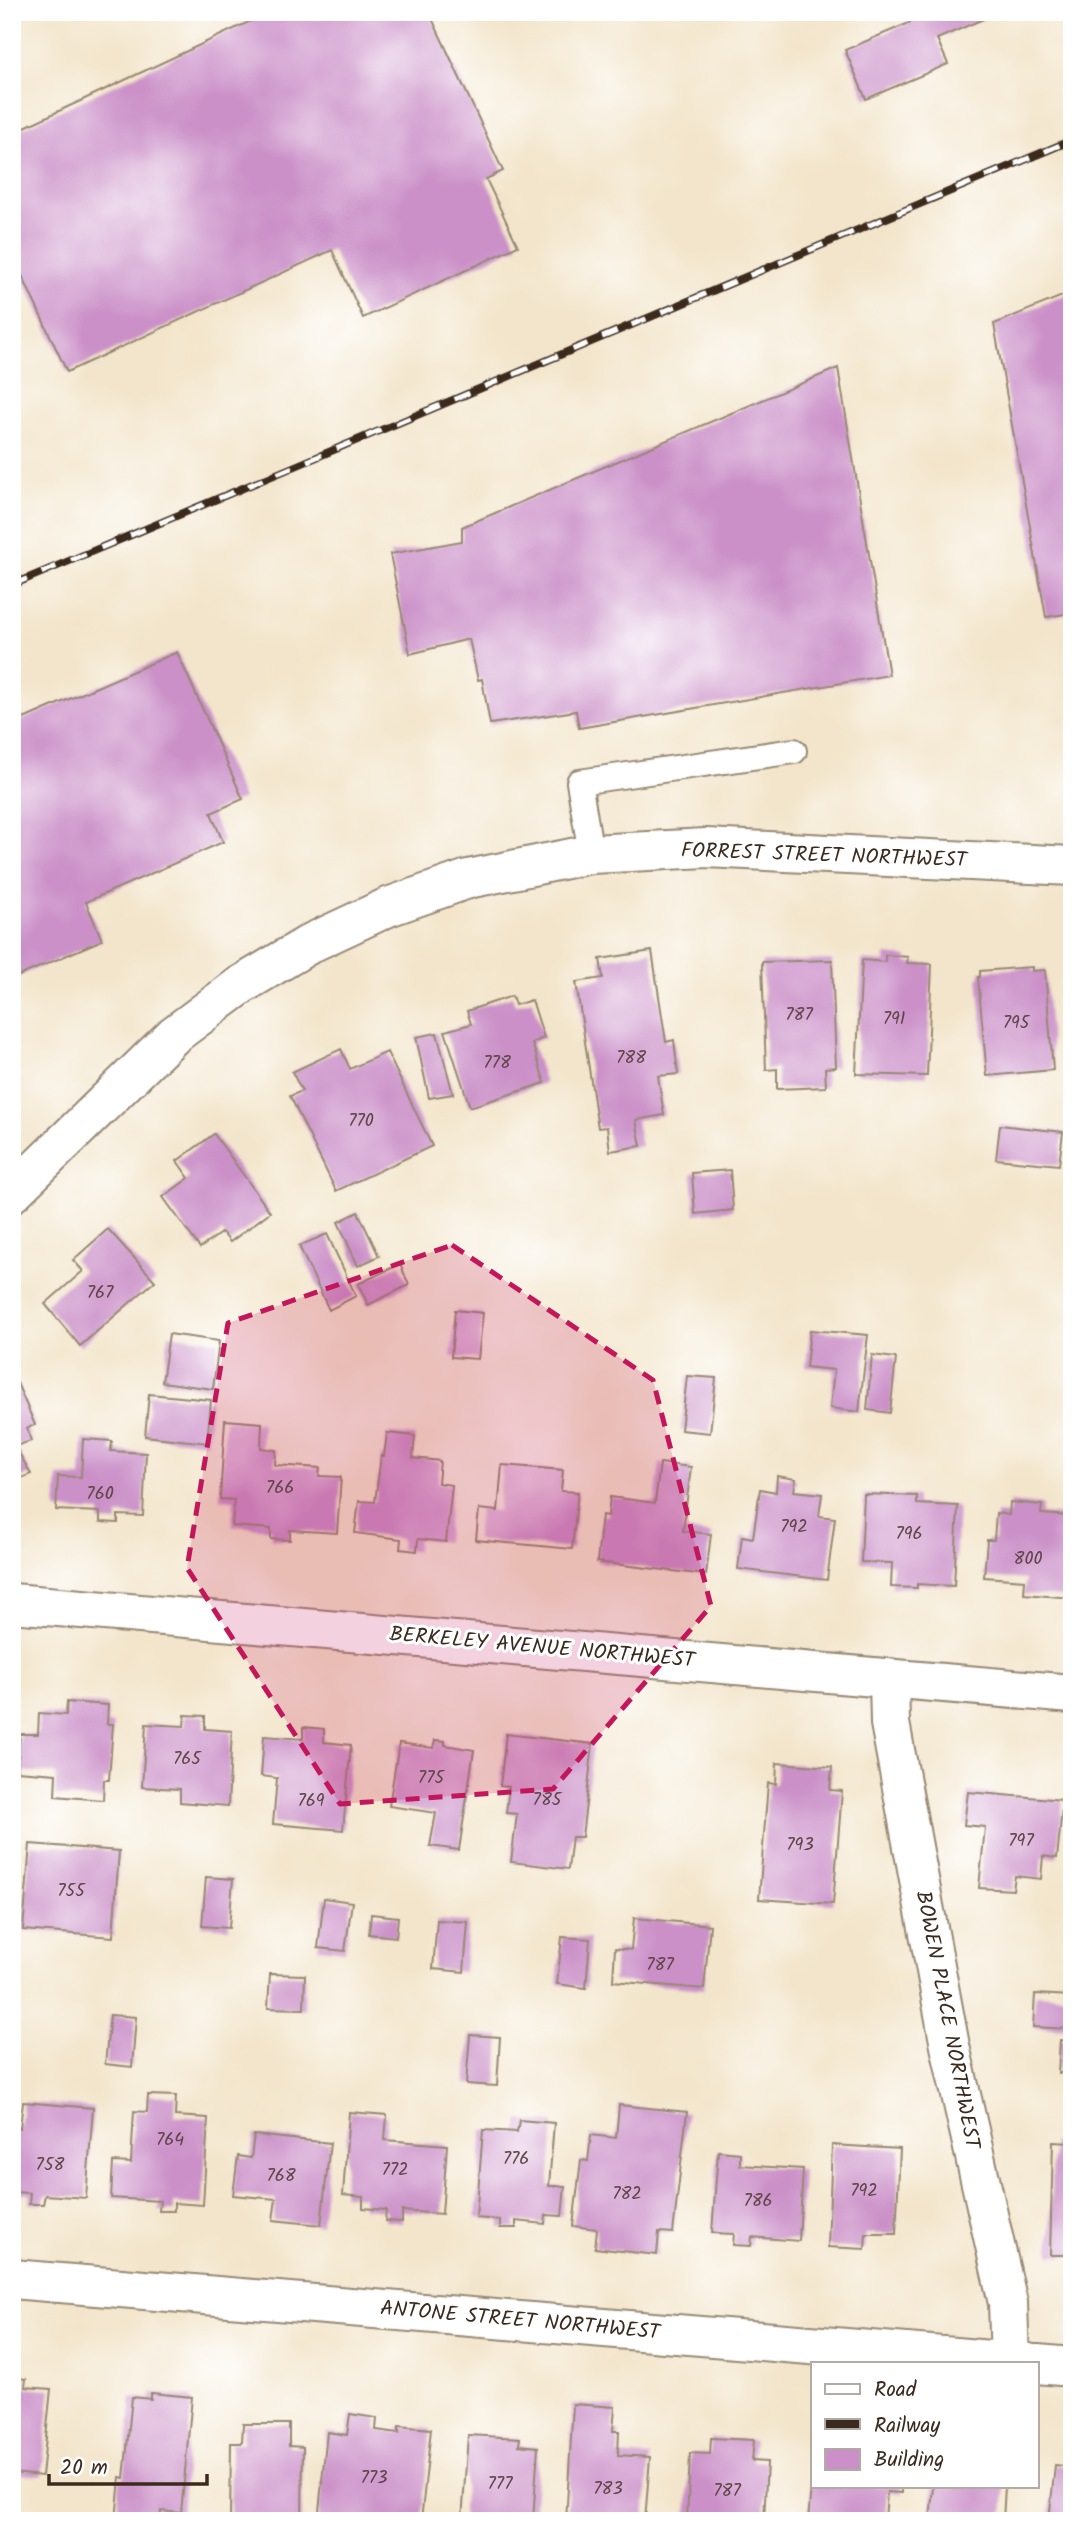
<svg xmlns="http://www.w3.org/2000/svg" width="1084" height="2533" viewBox="0 0 1084 2533" font-family="Kalam,sans-serif">
<style>
.building{fill:#cb90c8}
.lines{fill:none;stroke-linecap:round;stroke-linejoin:round}
.lane-casing{stroke:#978874;stroke-width:28}
.street-casing{stroke:#978874;stroke-width:42}
.lane{stroke:#fff;stroke-width:24}
.street{stroke:#fff;stroke-width:38}
.rail-casing{stroke:#3b2a1e;stroke-width:8}
.rail{stroke:#fff;stroke-width:5;stroke-dasharray:16;stroke-linecap:butt}
.marked{fill:#c2185b;fill-opacity:0.2;stroke:#c2185b;stroke-width:5;stroke-dasharray:14 9;stroke-linejoin:round}
.labels{text-anchor:middle;dominant-baseline:central;stroke-width:6;stroke-linejoin:round;paint-order:stroke}
.number-label{font-size:18px;fill:#5f4448}
.street-label{font-size:21px;fill:#3b2a1e;stroke:#fff}
</style>
<rect width="100%" height="100%" fill="#fff"/>
<filter id="ink" filterUnits="userSpaceOnUse"><feTurbulence type="fractalNoise" baseFrequency=".0143" numOctaves="2"/><feDisplacementMap in="SourceGraphic" scale="14" xChannelSelector="R" yChannelSelector="G"/><feConvolveMatrix kernelMatrix="1 2 1 2 8 2 1 2 1" color-interpolation-filters="sRGB"/></filter>
<filter id="wash" filterUnits="userSpaceOnUse"><feTurbulence type="fractalNoise" baseFrequency=".00686" numOctaves="4" result="noise"/><feDisplacementMap in="SourceGraphic" scale="28" xChannelSelector="R" yChannelSelector="G"/><feGaussianBlur stdDeviation="1.57" result="paint"/><feColorMatrix in="noise" values="0 0 0 0 0 0 0 0 0 0 0 0 0 0 0 0 0 1.4 0 .05"/><feComposite in="paint" operator="in"/></filter>
<g filter="url(#wash)">
<rect width="100%" height="100%" fill="#f3e5cb"/>
<g id="blocks">
<!-- building -->
<g class="building">
<polygon points="270,12 429,12 503,171 486,179 518,246 363,318 332,250 67,372 12,254 12,133"/>
<polygon points="918,12 999,12 937,39 948,64 866,99 845,50 921,18"/>
<polygon points="1072,292 1072,613 1046,617 994,324"/>
<polygon points="838,368 889,675 579,728 576,711 490,724 482,679 478,680 469,639 410,654 390,554 462,541 462,527"/>
<polygon points="177,652 243,799 211,813 223,842 86,902 102,940 12,979 12,724"/>
<polygon points="652,951 666,1042 674,1040 678,1074 658,1076 664,1115 636,1120 641,1146 610,1151 607,1127 598,1128 576,982 603,978 600,959"/>
<polygon points="885,955 908,957 907,963 932,964 927,1076 856,1074 862,960 885,962"/>
<polygon points="832,960 836,1067 825,1068 826,1087 777,1089 777,1069 766,1070 762,962"/>
<polygon points="1032,967 1032,971 1045,970 1053,1070 987,1076 978,977 980,977 980,971"/>
<polygon points="512,996 515,1005 532,1000 544,1038 532,1043 545,1083 470,1107 445,1031 471,1024 467,1011"/>
<polygon points="437,1033 453,1094 429,1098 416,1037"/>
<polygon points="341,1049 350,1069 387,1052 432,1146 336,1191 290,1096 302,1091 292,1072"/>
<polygon points="1000,1125 1063,1132 1059,1165 996,1159"/>
<polygon points="214,1134 270,1212 230,1242 222,1232 200,1248 163,1197 189,1178 177,1161"/>
<polygon points="730,1170 733,1210 695,1214 692,1173"/>
<polygon points="358,1212 379,1256 358,1266 338,1222"/>
<polygon points="108,1229 155,1281 80,1346 45,1304 83,1271 73,1260"/>
<polygon points="327,1234 356,1296 329,1310 299,1246"/>
<polygon points="400,1264 409,1285 368,1305 358,1284"/>
<polygon points="455,1310 483,1313 478,1359 451,1357"/>
<polygon points="810,1330 868,1335 859,1412 830,1408 834,1370 806,1367"/>
<polygon points="169,1334 219,1341 213,1389 162,1382"/>
<polygon points="872,1355 896,1358 890,1413 867,1410"/>
<polygon points="687,1376 716,1378 710,1433 681,1430"/>
<polygon points="17,1383 35,1425 27,1428 31,1441 15,1446 31,1474 12,1482 12,1386"/>
<polygon points="149,1394 211,1400 207,1443 145,1436"/>
<polygon points="225,1420 262,1423 261,1448 276,1450 275,1465 320,1468 319,1476 341,1477 337,1533 290,1530 290,1540 271,1539 271,1529 232,1526 234,1500 220,1499"/>
<polygon points="387,1433 415,1436 413,1458 440,1461 438,1483 452,1485 446,1542 418,1539 417,1551 400,1549 401,1539 355,1533 359,1501 375,1502 381,1456 384,1456"/>
<polygon points="83,1439 112,1441 111,1451 146,1453 143,1516 118,1515 118,1523 100,1522 100,1512 56,1510 58,1476 81,1477"/>
<polygon points="660,1463 691,1467 683,1531 711,1534 706,1575 597,1562 602,1515 608,1516 610,1497 655,1503"/>
<polygon points="502,1465 563,1470 561,1491 578,1492 572,1549 476,1540 479,1509 498,1511"/>
<polygon points="777,1476 796,1479 794,1491 822,1494 819,1516 835,1518 827,1580 738,1569 742,1536 753,1538 760,1489 776,1492"/>
<polygon points="864,1494 917,1496 917,1504 958,1506 954,1586 917,1584 917,1588 891,1587 892,1563 861,1562"/>
<polygon points="1010,1502 1042,1505 1041,1514 1072,1516 1072,1598 1024,1594 1025,1580 984,1577 987,1540 994,1540 996,1513 1009,1515"/>
<polygon points="67,1702 108,1705 107,1724 113,1724 109,1780 104,1780 103,1800 55,1796 56,1774 17,1771 20,1734 38,1734 39,1713 66,1715"/>
<polygon points="185,1715 205,1716 205,1729 232,1731 228,1806 180,1802 180,1789 142,1787 146,1724 184,1726"/>
<polygon points="303,1727 324,1729 324,1742 351,1745 343,1830 273,1824 277,1778 261,1776 264,1736 303,1739"/>
<polygon points="506,1734 593,1744 582,1837 572,1837 568,1869 511,1862 517,1814 506,1813 509,1787 500,1786"/>
<polygon points="435,1740 445,1741 445,1745 474,1750 459,1850 430,1846 436,1813 389,1806 399,1743 433,1748"/>
<polygon points="777,1763 832,1767 830,1790 842,1791 833,1904 759,1899 768,1783 776,1784"/>
<polygon points="968,1792 1063,1800 1057,1858 1043,1856 1041,1879 1015,1876 1013,1890 979,1888 985,1827 964,1825"/>
<polygon points="30,1844 119,1851 113,1937 23,1930"/>
<polygon points="206,1877 233,1879 229,1928 202,1926"/>
<polygon points="324,1898 352,1902 345,1951 318,1948"/>
<polygon points="371,1914 398,1917 396,1937 369,1934"/>
<polygon points="634,1918 710,1925 704,1989 613,1981 615,1948 631,1950"/>
<polygon points="437,1920 468,1922 464,1972 433,1969"/>
<polygon points="562,1937 590,1939 586,1988 557,1984"/>
<polygon points="270,1974 305,1975 304,2009 268,2008"/>
<polygon points="1035,1994 1072,1996 1072,2029 1033,2027"/>
<polygon points="110,2015 136,2017 132,2067 105,2064"/>
<polygon points="470,2035 500,2037 497,2086 466,2084"/>
<polygon points="1060,2040 1072,2041 1072,2073 1058,2073"/>
<polygon points="148,2095 176,2096 175,2116 208,2118 203,2205 174,2203 174,2211 159,2211 160,2201 111,2198 113,2162 131,2163 134,2111 147,2112"/>
<polygon points="23,2102 93,2108 86,2198 45,2195 43,2204 29,2204 30,2193 12,2192 13,2128 20,2128"/>
<polygon points="619,2105 687,2112 673,2233 659,2232 657,2255 595,2248 597,2229 573,2226 581,2160 588,2161 591,2135 616,2138"/>
<polygon points="349,2112 387,2115 385,2140 447,2145 442,2214 402,2211 402,2222 385,2221 386,2210 363,2208 363,2197 343,2195"/>
<polygon points="519,2120 554,2123 549,2186 565,2186 562,2216 546,2215 545,2224 516,2221 516,2228 500,2228 500,2220 476,2218 483,2130 517,2132"/>
<polygon points="254,2135 330,2143 321,2225 273,2220 276,2199 233,2195 238,2156 251,2158"/>
<polygon points="1053,2142 1072,2143 1072,2255 1050,2255"/>
<polygon points="832,2145 900,2149 896,2234 866,2234 865,2249 828,2247"/>
<polygon points="718,2151 740,2153 740,2165 803,2169 799,2241 752,2237 751,2246 733,2245 734,2234 712,2233"/>
<polygon points="12,2378 26,2379 25,2387 51,2389 42,2476 12,2473"/>
<polygon points="151,2393 192,2397 181,2513 161,2511 160,2521 116,2521 120,2477 124,2478 132,2397 151,2399"/>
<polygon points="573,2404 615,2407 613,2431 619,2431 618,2455 650,2457 645,2521 566,2521"/>
<polygon points="350,2414 377,2418 376,2430 399,2433 399,2426 431,2429 421,2521 318,2521 327,2432 347,2435"/>
<polygon points="243,2424 289,2424 289,2446 303,2447 302,2521 230,2521 231,2443 242,2443"/>
<polygon points="468,2435 520,2438 519,2445 538,2447 533,2521 462,2521"/>
<polygon points="711,2438 754,2440 752,2461 767,2462 764,2521 687,2521 690,2453 710,2454"/>
<polygon points="1055,2465 1072,2467 1072,2521 1049,2521"/>
<polygon points="811,2486 902,2486 902,2493 887,2492 885,2521 808,2521"/>
<polygon points="933,2486 1005,2486 1003,2521 930,2521"/>
</g>
</g>
</g>
<g filter="url(#ink)">
<use href="#blocks" fill-opacity="0" stroke="#978874" stroke-width="2"/>
<g class="lines">
<!-- lane casing -->
<g class="lane-casing">
<polyline id="lane" points="591,854 579,782 794,751"/>
</g>
<!-- street casing -->
<g class="street-casing">
<g id="street">
<polyline points="12,1193 174,1035 241,985 313,942 388,907 468,879 591,854 706,848 1072,866"/>
<polyline points="12,1603 1072,1694"/>
<polyline points="889,1678 890,1723 950,2046 1008,2303 1010,2362"/>
<polyline points="12,2279 1028,2363"/>
<polyline points="1037,2364 1072,2367"/>
</g>
</g>
<!-- lane -->
<use href="#lane" class="lane"/>
<!-- street -->
<use href="#street" class="street"/>
<!-- rail casing -->
<g class="rail-casing">
<polyline id="rail" points="12,585 1072,140"/>
</g>
<!-- rail -->
<use href="#rail" class="rail"/>
</g>
</g>
<!-- marked area -->
<path class="marked" d="M452,1245L653,1380L711,1606L553,1789L340,1804L187,1568L228,1323Z"/>
<g class="labels">
<!-- number labels -->
<g class="number-label">
<text x="799" y="1015">787</text>
<text x="894" y="1019">791</text>
<text x="1016" y="1023">795</text>
<text x="631" y="1058">788</text>
<text x="497" y="1063">778</text>
<text x="361" y="1121">770</text>
<text x="100" y="1293">767</text>
<text x="280" y="1488">766</text>
<text x="100" y="1494">760</text>
<text x="794" y="1527">792</text>
<text x="909" y="1534">796</text>
<text x="1028" y="1559">800</text>
<text x="187" y="1759">765</text>
<text x="431" y="1778">775</text>
<text x="547" y="1800">785</text>
<text x="311" y="1801">769</text>
<text x="1021" y="1841">797</text>
<text x="800" y="1845">793</text>
<text x="71" y="1891">755</text>
<text x="660" y="1965">787</text>
<text x="170" y="2140">764</text>
<text x="516" y="2159">776</text>
<text x="50" y="2165">758</text>
<text x="395" y="2170">772</text>
<text x="281" y="2176">768</text>
<text x="864" y="2191">792</text>
<text x="627" y="2194">782</text>
<text x="758" y="2201">786</text>
<text x="374" y="2478">773</text>
<text x="500" y="2484">777</text>
<text x="608" y="2489">783</text>
<text x="727" y="2491">787</text>
</g>
<!-- street labels -->
<g class="street-label">
<text transform="translate(824 856) rotate(2)">FORREST STREET NORTHWEST</text>
<text transform="translate(542 1648) rotate(5)">BERKELEY AVENUE NORTHWEST</text>
<text transform="translate(947 2020) rotate(79)">BOWEN PLACE NORTHWEST</text>
<text transform="translate(520 2321) rotate(5)">ANTONE STREET NORTHWEST</text>
</g>
</g>
<!-- margin -->
<rect width="1084" height="2533" fill="none" stroke="#fff" stroke-width="42"/>
<!-- legend -->
<rect x="811" y="2362" width="228" height="126" fill="#ffffff" stroke="#b1aaa5" stroke-width="2"/>
<rect x="825" y="2384" width="35" height="10" fill="#ffffff" stroke="#b1aaa5" stroke-width="2"/>
<text x="874" y="2396" font-size="21" fill="#3b2a1e">Road</text>
<rect x="825" y="2419" width="35" height="10" fill="#3b2a1e" stroke="#b1aaa5" stroke-width="2"/>
<text x="874" y="2432" font-size="21" fill="#3b2a1e">Railway</text>
<rect x="825" y="2449" width="35" height="21" fill="#cb90c8" stroke="#b1aaa5" stroke-width="2"/>
<text x="874" y="2466" font-size="21" fill="#3b2a1e">Building</text>
<!-- scale -->
<path d="M49 2474v10h158v-10" fill="none" stroke="#3b2a1e" stroke-width="3.5"/>
<text x="60" y="2474" font-size="21" fill="#3b2a1e" stroke="#ffffff" stroke-width="5" paint-order="stroke">20 m</text>
</svg>
